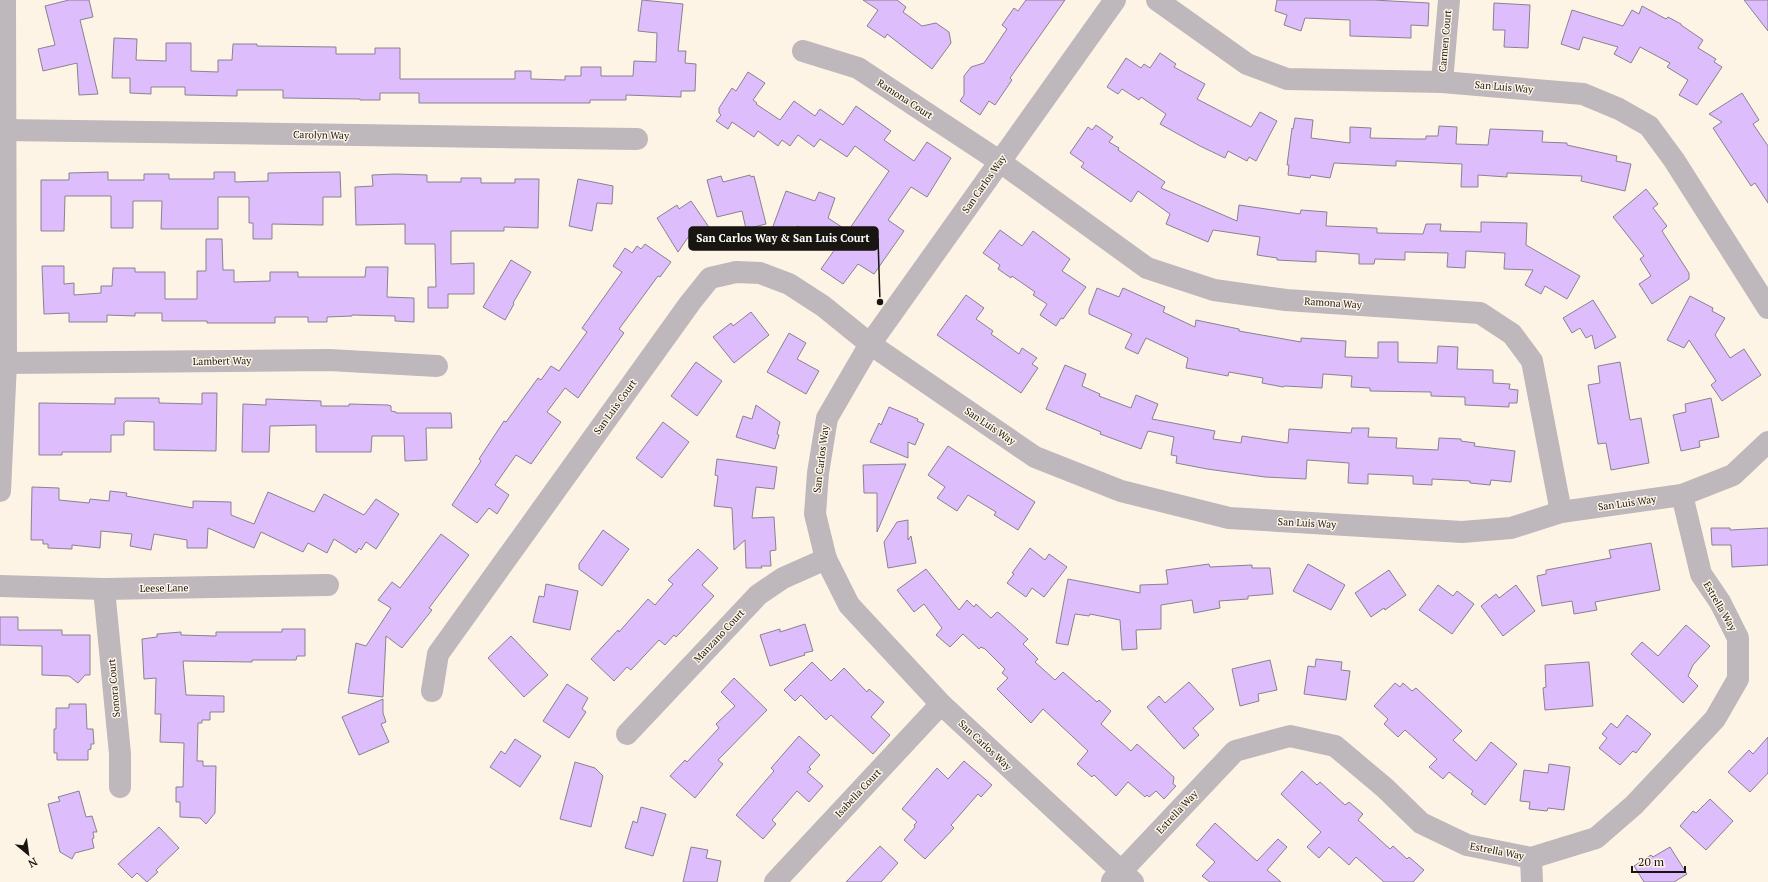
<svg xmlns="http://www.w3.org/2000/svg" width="1768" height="882" viewBox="0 0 1768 882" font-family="'PT Serif',serif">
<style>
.building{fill:#ddbdfc;stroke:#898290}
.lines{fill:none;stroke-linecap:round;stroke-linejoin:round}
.minor{stroke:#beb7bc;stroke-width:22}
.labels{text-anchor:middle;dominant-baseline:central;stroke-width:3;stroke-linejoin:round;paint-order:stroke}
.street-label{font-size:10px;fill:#191611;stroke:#fef4e6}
.leader{fill:none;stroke:#191611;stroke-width:1.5}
.callout-dot{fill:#191611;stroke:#fef4e6;stroke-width:1.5}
.callout{fill:#191611;stroke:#191611;stroke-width:1.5}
.callout-label{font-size:11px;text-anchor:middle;font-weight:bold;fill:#fff}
</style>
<rect width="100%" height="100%" fill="#fef4e6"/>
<!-- building -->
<g class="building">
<polygon points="69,0 89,0 93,17 80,20 98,94 79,95 77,63 43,71 38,49 55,45 45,6"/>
<polygon points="642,0 683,4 678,51 686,51 685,63 696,64 695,91 681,91 681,97 626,95 626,100 590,100 590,103 419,103 419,93 380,93 380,100 360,100 360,99 283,98 283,90 237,90 237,96 185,95 185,87 151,87 151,94 130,93 130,78 112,78 114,38 137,39 136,60 166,61 166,43 191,43 191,71 218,72 218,60 232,60 233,44 257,44 257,46 336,47 336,54 375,54 375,48 400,48 400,79 515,79 515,71 531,71 531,79 565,80 565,76 581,76 581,67 601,67 601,76 633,76 634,61 656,62 657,33 638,31"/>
<polygon points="863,0 897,0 906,7 903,12 922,26 936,23 949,32 951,43 932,69 887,34 885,38 867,26 878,10"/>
<polygon points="1026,0 1065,0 1010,78 1012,80 995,105 989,101 980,115 960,101 964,95 964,76 971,67 984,63 1007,29 1002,25 1014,8 1018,11"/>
<polygon points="1277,0 1373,0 1429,3 1428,26 1411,25 1411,38 1350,36 1350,20 1305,18 1301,31 1284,25 1287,15 1275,11"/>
<polygon points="1744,0 1768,0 1768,31"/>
<polygon points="1494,3 1530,5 1528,48 1504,47 1505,30 1493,30"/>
<polygon points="1642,6 1666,19 1668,17 1681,24 1681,25 1703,40 1698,48 1716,59 1714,62 1722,67 1697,105 1679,95 1688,80 1667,67 1670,63 1640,47 1631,63 1614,54 1618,47 1583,37 1579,50 1561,44 1572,10 1623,26 1632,10 1639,14"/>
<polygon points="1160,53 1176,64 1174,67 1205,84 1197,99 1251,127 1260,112 1277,121 1256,161 1249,157 1247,161 1228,151 1225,158 1200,146 1160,124 1166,114 1141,97 1139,100 1122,89 1118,94 1107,87 1126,58 1141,68 1144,64 1150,68"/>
<polygon points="748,72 765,83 753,100 757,103 756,104 780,120 794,101 815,116 820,109 843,125 856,106 891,131 884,140 914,161 927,142 951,158 927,197 911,187 888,220 904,231 874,274 858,264 843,284 821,269 840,242 797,226 790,244 769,237 786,191 815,201 819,192 835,198 828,218 848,231 889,171 855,146 847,157 820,139 814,147 798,135 790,146 782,140 778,146 758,131 754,137 732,122 728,129 716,121 721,115 719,113 719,108 732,88 736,91"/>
<polygon points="1742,93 1759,120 1753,124 1768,146 1768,203 1755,183 1751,186 1713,128 1722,122 1709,114"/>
<polygon points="1295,118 1313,120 1311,138 1350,143 1350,127 1371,128 1370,138 1413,139 1426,139 1426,136 1438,136 1439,126 1457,127 1456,144 1488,145 1490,129 1543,131 1542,142 1567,143 1567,145 1617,156 1616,161 1631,164 1625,191 1581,181 1582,176 1507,173 1507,177 1478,175 1478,187 1461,187 1462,164 1396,161 1396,166 1334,163 1330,178 1311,175 1310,178 1288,175 1289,165 1287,165 1292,128 1293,129"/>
<polygon points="1096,125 1113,137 1109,142 1119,148 1118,150 1165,182 1161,188 1237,221 1239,205 1300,214 1301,210 1327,212 1326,226 1377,228 1377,233 1423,234 1426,224 1441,224 1440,231 1481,232 1481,222 1527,223 1526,245 1580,276 1567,299 1545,286 1541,294 1525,285 1533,270 1504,269 1505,253 1466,251 1465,268 1447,267 1448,253 1405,252 1405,260 1375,259 1374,264 1359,264 1359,254 1316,251 1316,262 1277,260 1277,258 1257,255 1260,237 1213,230 1208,242 1166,224 1170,214 1138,191 1131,202 1081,167 1084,163 1070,153 1088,127 1092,130"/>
<polygon points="108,172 108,180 144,180 144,174 169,174 169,179 214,179 214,172 235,172 235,182 268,181 268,173 340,172 341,197 323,197 323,225 272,224 272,239 253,239 253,223 249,223 249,197 218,197 218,229 161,229 162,201 133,201 133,228 111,228 111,196 65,196 64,231 41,231 41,180 69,180 69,173"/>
<polygon points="396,174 427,175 427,182 461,182 461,178 481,178 481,183 515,183 515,179 539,179 538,228 504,227 504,231 451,231 451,264 474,263 474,294 448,294 448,308 428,308 428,287 436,287 435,244 405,244 405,224 356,225 355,187 373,186 372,175"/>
<polygon points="750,175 751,177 754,176 766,224 746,229 742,211 717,217 707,180 721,176 723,182"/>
<polygon points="578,179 613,186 612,204 597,203 592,231 569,226"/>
<polygon points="1646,189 1658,204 1653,208 1667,226 1662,231 1689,273 1689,279 1652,304 1639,284 1651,276 1640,259 1644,256 1613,217"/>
<polygon points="691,201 713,233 696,245 689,236 678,252 657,218 677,205 679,209"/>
<polygon points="1000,230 1022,246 1033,231 1070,259 1062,271 1086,287 1063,319 1061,318 1056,326 1040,315 1047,304 1033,295 1035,292 1012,276 1011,278 998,269 1000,265 983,253"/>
<polygon points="206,239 222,239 223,270 234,270 234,282 270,281 270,272 298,272 298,277 365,277 366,267 388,267 387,297 414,298 414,322 395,321 395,316 352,315 352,316 327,317 327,322 308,322 308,317 275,317 275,323 207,323 207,321 162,321 162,313 135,313 135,316 107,315 107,322 69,322 69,313 44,314 42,266 64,266 64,284 74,283 74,295 101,293 101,286 112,286 113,268 135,268 135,272 165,272 165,299 197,299 197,271 206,271"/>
<polygon points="645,244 671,262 660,277 658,276 619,329 624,333 578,398 565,388 547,412 561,422 531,464 516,455 495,485 509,495 497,514 489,508 477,523 452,505 481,461 479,459 504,421 506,422 538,378 541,380 551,366 559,371 587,332 582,328 622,272 613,266 625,248 632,253 637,246 641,249"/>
<polygon points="511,260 531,272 513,303 514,304 505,320 483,307"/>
<polygon points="1097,288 1119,297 1123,288 1165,307 1163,312 1195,327 1196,320 1239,329 1239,331 1301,342 1301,338 1346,341 1345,357 1378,358 1378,342 1398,342 1398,362 1437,363 1438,346 1458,347 1457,369 1493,370 1493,383 1510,384 1509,389 1518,390 1517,403 1509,403 1509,407 1465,405 1465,397 1431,396 1431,392 1370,391 1370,388 1351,387 1352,376 1323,374 1322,388 1285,386 1283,387 1262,383 1263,378 1229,372 1228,376 1186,368 1188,358 1146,338 1138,354 1125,348 1132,334 1089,314 1089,309"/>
<polygon points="966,295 984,308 976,319 993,331 991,334 1019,354 1022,348 1037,358 1032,364 1038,368 1021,393 937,335"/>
<polygon points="1690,296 1713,308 1712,311 1725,318 1715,335 1730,358 1744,349 1761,375 1722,401 1711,385 1716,381 1689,340 1684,348 1667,340"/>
<polygon points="1593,300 1616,337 1595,349 1592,335 1586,338 1580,328 1572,333 1563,318"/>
<polygon points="751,312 769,335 734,363 713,337 731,323 733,326"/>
<polygon points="789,333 806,343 797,359 819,371 806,394 767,372"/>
<polygon points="696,362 722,381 697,416 671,396"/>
<polygon points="1620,362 1630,420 1641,418 1649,463 1611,470 1606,443 1598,444 1588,385 1600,383 1598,366"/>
<polygon points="1065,365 1086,374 1082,386 1100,394 1099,396 1131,408 1136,395 1158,404 1152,419 1215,431 1213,439 1241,443 1242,436 1288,443 1289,429 1351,433 1352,428 1369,428 1368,437 1397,438 1396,448 1438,450 1439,438 1461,439 1461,441 1475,443 1474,446 1515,451 1511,482 1491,480 1490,485 1470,483 1470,481 1432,479 1432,485 1413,484 1413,476 1368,474 1368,484 1348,483 1349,463 1307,460 1306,479 1265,477 1207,469 1176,463 1177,456 1171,455 1174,437 1148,431 1141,449 1100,434 1101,432 1046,409"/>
<polygon points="202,393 217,393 216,451 154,450 154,422 126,421 124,423 124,435 111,435 111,452 62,452 62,455 39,455 39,403 115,404 115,398 159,398 159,403 202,404"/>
<polygon points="1711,398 1719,437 1699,441 1700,447 1681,451 1673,415 1686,412 1685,404"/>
<polygon points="266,399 321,401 321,406 349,406 349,404 388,405 391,406 391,411 396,412 396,413 451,413 452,428 426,428 427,460 405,461 404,436 372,436 371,452 316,452 316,425 270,426 269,452 242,452 243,404 266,405"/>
<polygon points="756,405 780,422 777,434 779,435 775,449 736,437 743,416 752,419"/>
<polygon points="889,407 918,419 917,421 924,424 915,445 908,442 908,458 870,442 879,423 881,425"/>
<polygon points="663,422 689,442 662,478 636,458"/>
<polygon points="948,446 1035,502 1018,530 994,515 996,512 968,495 957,511 937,498 945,487 928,475"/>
<polygon points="717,459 777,467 774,489 756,487 752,518 774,517 776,550 770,551 771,566 761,566 762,568 746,568 745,540 734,550 732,508 714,506 718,476 715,475"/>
<polygon points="906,464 877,532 877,493 864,493 863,465"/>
<polygon points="32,487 59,488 59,500 89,503 90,499 109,501 110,491 127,493 126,496 193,508 193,501 231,502 231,515 254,524 268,492 314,512 324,494 364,515 376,499 399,514 376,549 366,542 361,550 359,548 356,553 334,539 327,553 308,543 303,552 261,532 254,548 208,528 207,548 187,548 187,540 154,534 151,550 130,546 132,534 101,531 100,548 72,545 72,549 48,548 48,544 43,544 43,540 31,540"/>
<polygon points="908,520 908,540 911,536 916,563 888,568 884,542 897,522"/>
<polygon points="1711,528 1730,528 1730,530 1768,528 1768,565 1732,567 1731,545 1712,545"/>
<polygon points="603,530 629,549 602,586 579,569 579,564"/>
<polygon points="441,534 469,555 429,608 432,610 402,648 386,636 383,697 348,693 356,643 366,646 391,608 378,600 392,582 400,588"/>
<polygon points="1651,543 1660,590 1595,602 1597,610 1574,614 1572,601 1542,606 1537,576 1546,574 1546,570 1611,558 1609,550"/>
<polygon points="1030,548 1045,560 1049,554 1067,567 1044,597 1032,588 1026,597 1007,583 1014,574 1012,573"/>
<polygon points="698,549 718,568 702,585 714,596 679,634 676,637 674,635 665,645 659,640 631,670 627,667 614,681 591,659 618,630 619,632 648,599 655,605 673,584 668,580"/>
<polygon points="1209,564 1210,567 1252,565 1252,568 1270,568 1273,594 1248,596 1248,599 1219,601 1220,608 1194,613 1192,600 1161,605 1161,629 1136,630 1137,649 1122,650 1120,620 1090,614 1089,616 1075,614 1068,645 1056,643 1068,579 1140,593 1140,585 1168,584 1166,570"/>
<polygon points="1308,564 1345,585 1331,610 1293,591"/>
<polygon points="926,569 959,610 967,600 974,607 976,604 991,618 997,612 999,613 1028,639 1023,644 1038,659 1035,662 1055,680 1063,672 1097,702 1099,700 1111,711 1101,724 1131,751 1137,744 1174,777 1173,784 1176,786 1164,799 1156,791 1149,797 1147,795 1145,797 1128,782 1116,796 1094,775 1092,777 1077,764 1088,751 1043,709 1031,723 997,689 1008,678 1002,673 1005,669 985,649 981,647 979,649 963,634 950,647 936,635 942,628 924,604 914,612 897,590"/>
<polygon points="1389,570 1406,595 1385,610 1384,608 1371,617 1355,593"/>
<polygon points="546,584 578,591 570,630 533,622 539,596 544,597"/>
<polygon points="1438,585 1453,596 1457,591 1474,604 1452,634 1419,610"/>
<polygon points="1516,585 1535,611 1503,636 1481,606 1496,594 1499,598"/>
<polygon points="0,617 18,617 18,630 62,630 62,635 90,635 90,675 85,675 78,683 69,676 42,675 42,646 0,645"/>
<polygon points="805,624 813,651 804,653 805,655 770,666 760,635 780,629 780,632"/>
<polygon points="1686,625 1710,646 1693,665 1688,676 1698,686 1683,703 1631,654 1642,642 1658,656"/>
<polygon points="282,629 305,629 305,656 297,656 296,660 252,660 252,662 183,661 186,695 224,696 224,712 210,712 210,720 202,720 202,723 198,723 197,761 203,761 203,766 216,766 215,813 206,824 200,818 180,817 180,802 176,802 176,787 183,787 184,743 160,742 161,714 155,714 156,678 144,679 142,639 157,637 157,634 181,632 181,635 216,636 216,632 282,632"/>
<polygon points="511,636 548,675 524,697 488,658"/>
<polygon points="1316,659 1342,662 1341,670 1350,671 1346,700 1304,694 1308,666 1315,667"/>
<polygon points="1270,660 1277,690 1258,694 1259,701 1240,706 1232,669"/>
<polygon points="812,662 831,681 844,668 867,692 869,689 884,702 871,717 890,735 873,754 831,715 826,720 801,695 795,701 784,690"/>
<polygon points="1589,662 1593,706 1545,710 1543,688 1546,687 1545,665"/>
<polygon points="734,678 767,710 718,760 723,764 695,798 670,776 685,760 687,762 719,728 716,724 735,706 721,692"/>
<polygon points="1189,682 1214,709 1193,728 1199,735 1184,749 1147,707 1159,696 1165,703"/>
<polygon points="1395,683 1400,687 1403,683 1412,691 1416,688 1462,731 1453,740 1476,761 1491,742 1517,764 1485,805 1471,794 1473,791 1449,772 1443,779 1429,767 1437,759 1405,730 1398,737 1384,724 1388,719 1374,706"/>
<polygon points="567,684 588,698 582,709 586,712 569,738 543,721"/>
<polygon points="383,699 383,713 386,722 381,724 389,742 359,755 342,717"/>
<polygon points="69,704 86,704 87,729 93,729 94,744 91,744 91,749 88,750 88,760 57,760 57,753 54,753 54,729 56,729 56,708 69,708"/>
<polygon points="1627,715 1651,734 1636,753 1633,751 1620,765 1599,748 1607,738 1602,734 1611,723 1617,728"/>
<polygon points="799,736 820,755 809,767 811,769 807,772 823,786 809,802 797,791 772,820 776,824 763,839 736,815 774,771 771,768"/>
<polygon points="1768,737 1768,773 1750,792 1728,772 1749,750 1753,754"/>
<polygon points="515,739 541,756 520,787 490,767 501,751 505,754"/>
<polygon points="964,761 992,785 981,797 978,794 951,825 954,828 925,859 904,840 915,827 914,825 917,822 902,809 937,768 948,779"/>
<polygon points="575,762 595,768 603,776 591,827 560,819"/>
<polygon points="1549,764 1570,767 1564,810 1548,808 1547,811 1529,809 1530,802 1520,801 1524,770 1548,773"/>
<polygon points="1302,771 1317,785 1320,782 1345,805 1349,802 1363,814 1358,820 1390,849 1393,846 1407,859 1409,857 1424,870 1413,882 1384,882 1356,857 1349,865 1329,847 1319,858 1307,847 1321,832 1281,794"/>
<polygon points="79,791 86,817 92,816 97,832 93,832 94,838 92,839 94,848 75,853 72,859 60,852 48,804 60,801 58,797"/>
<polygon points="1710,799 1733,821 1706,850 1680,826 1693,811 1696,813"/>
<polygon points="641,807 666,814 653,856 625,848 633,821 637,823"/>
<polygon points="1215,823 1257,861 1278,839 1287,847 1267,870 1281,882 1210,882 1202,876 1215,862 1196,845"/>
<polygon points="159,827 179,848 156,870 158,872 147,882 137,873 132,878 118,864"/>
<polygon points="880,846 898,863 881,882 846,882"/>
<polygon points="691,847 708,850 706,858 721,861 717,882 683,882"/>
<polygon points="1670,847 1687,874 1674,882 1644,882 1634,866 1651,855 1653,857"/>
</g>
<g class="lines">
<!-- minor -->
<g class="minor">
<polyline points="1115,0 870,344 827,418 818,473 815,514 826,559 849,605 941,704 1133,882"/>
<polyline points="1157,0 1247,64 1287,79 1442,82 1583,94 1619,109 1649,126 1674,160 1768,308"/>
<polyline points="803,51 858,68 999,161 1147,268 1214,290 1286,300 1480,313 1512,334 1532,361 1561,512"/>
<polyline points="1442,82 1449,0"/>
<polyline points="4,130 637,139"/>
<polyline points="6,363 329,360 437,366"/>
<polyline points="0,491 6,363 5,0"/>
<polyline points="0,586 104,589 328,585"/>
<polyline points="104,589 120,754 120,787"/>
<polyline points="432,691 438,654 690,303 710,278 736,272 760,273 789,284 823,306 870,344 1035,457 1121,491 1229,518 1462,532 1511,528 1561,512 1682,495 1733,475 1768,442"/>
<polyline points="627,734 758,595 783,578 826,559"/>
<polyline points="1531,858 1532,882"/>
<polyline points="1112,881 1235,751 1290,736 1335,746 1385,788 1421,823 1467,845 1531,858 1596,838 1634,805 1715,719 1738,679 1738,638 1720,602 1701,574 1682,495"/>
<polyline points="775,882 941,704"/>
</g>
</g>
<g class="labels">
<!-- street labels -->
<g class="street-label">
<text transform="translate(1445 41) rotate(-85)">Carmen Court</text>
<text transform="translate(1504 87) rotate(5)">San Luis Way</text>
<text transform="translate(905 99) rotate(33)">Ramona Court</text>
<text transform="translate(321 135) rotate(1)">Carolyn Way</text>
<text transform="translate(984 184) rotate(-55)">San Carlos Way</text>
<text transform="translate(1333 303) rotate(4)">Ramona Way</text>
<text transform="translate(222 361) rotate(-1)">Lambert Way</text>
<text transform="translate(615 407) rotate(-54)">San Luis Court</text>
<text transform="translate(990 426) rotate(34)">San Luis Way</text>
<text transform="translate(821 459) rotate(-83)">San Carlos Way</text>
<text transform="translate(1627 503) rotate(-8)">San Luis Way</text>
<text transform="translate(1307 523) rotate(3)">San Luis Way</text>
<text transform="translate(164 588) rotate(-1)">Leese Lane</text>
<text transform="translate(1720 606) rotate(60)">Estrella Way</text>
<text transform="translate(719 636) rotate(-47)">Manzano Court</text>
<text transform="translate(114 688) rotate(-95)">Sonora Court</text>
<text transform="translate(985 745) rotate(43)">San Carlos Way</text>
<text transform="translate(858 793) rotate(-47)">Isabella Court</text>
<text transform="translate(1177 812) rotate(-47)">Estrella Way</text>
<text transform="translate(1497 851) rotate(11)">Estrella Way</text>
</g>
</g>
<!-- callouts -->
<path class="leader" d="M880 302L878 238"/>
<circle class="callout-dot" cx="880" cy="302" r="4"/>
<rect class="callout" x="689" y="227" width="189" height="23" rx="4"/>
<g class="callout-label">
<text x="783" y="242">San Carlos Way &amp; San Luis Court</text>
</g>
<!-- north arrow -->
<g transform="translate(28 854) rotate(151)" stroke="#fef4e6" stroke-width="3" paint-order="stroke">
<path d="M0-3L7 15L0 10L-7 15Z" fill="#191611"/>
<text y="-6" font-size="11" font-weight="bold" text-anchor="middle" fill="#191611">N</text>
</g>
<!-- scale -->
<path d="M1632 866v6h53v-6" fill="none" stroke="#191611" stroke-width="2"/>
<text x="1638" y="866" font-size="12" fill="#191611" stroke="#fef4e6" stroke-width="3" paint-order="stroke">20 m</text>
</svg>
